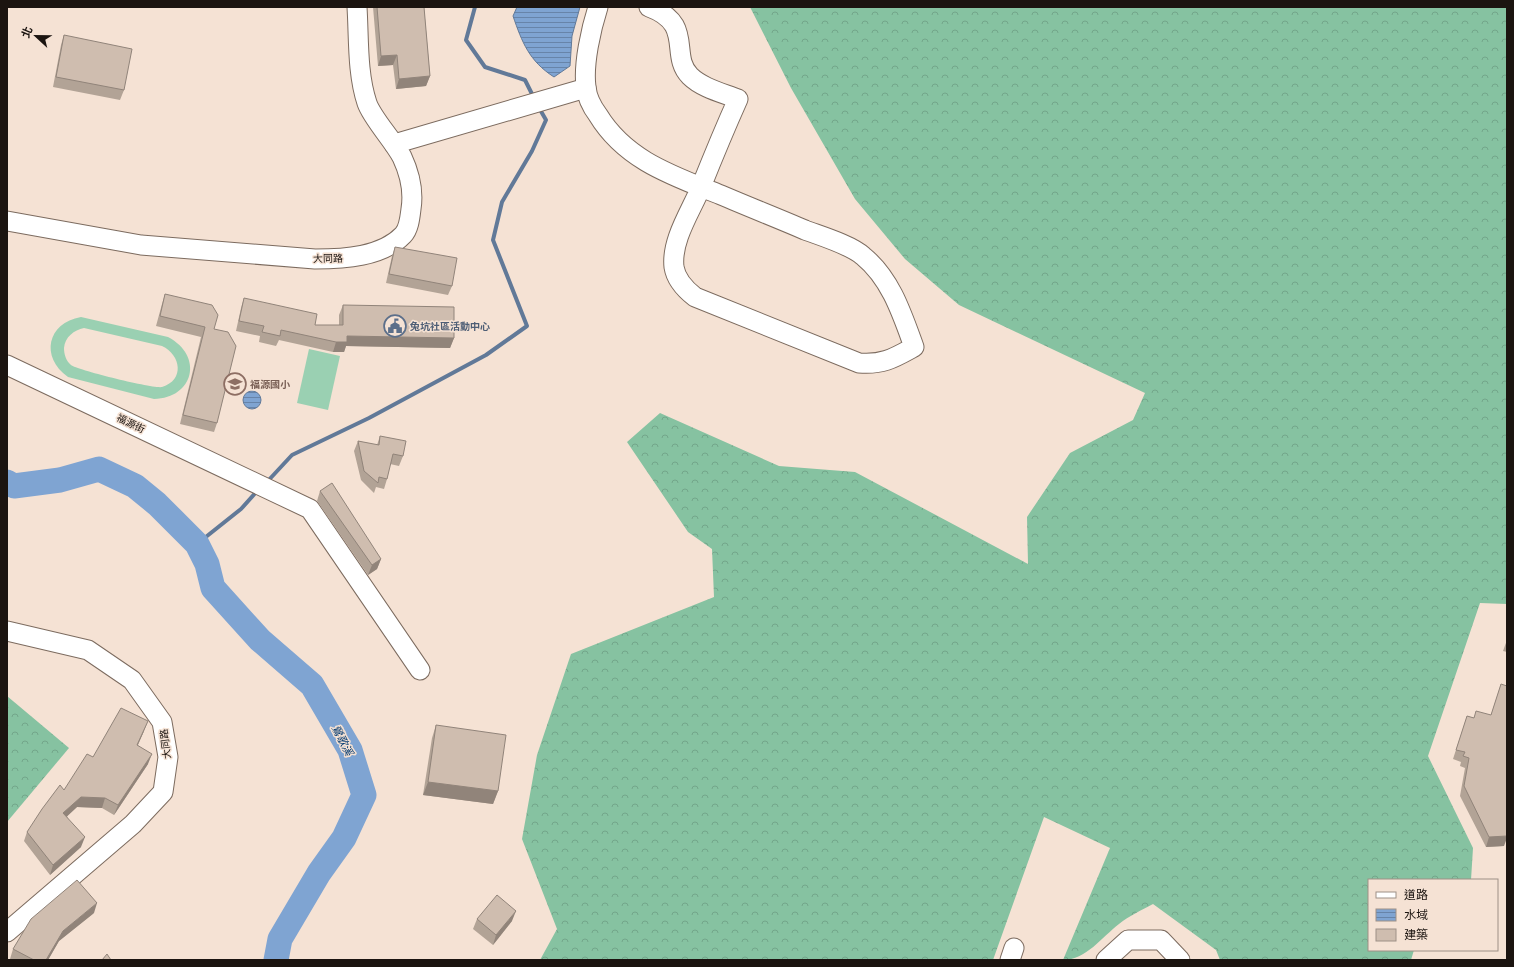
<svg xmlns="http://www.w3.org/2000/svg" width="1514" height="967" viewBox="0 0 1514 967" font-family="Commissioner,'Noto Sans TC',sans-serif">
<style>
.forest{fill:url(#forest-crowns)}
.pitch{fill:#9ad0b2;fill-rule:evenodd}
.water{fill:url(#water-rules);stroke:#617998}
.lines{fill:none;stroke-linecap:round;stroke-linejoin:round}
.stream{stroke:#617998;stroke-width:4}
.river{stroke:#7fa4d2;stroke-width:25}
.minor-casing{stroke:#7c6b5f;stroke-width:21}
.minor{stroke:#fff;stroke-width:19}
.wall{fill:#b2a396}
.shaded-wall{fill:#91847a}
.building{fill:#cfbdaf;stroke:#91847a}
.labels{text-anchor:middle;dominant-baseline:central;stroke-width:3;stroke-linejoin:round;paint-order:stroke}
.street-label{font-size:10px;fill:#1b1410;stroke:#f5e2d4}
.service-label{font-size:10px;font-weight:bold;fill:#4e5e75;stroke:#f5e2d4;text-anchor:start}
.education-label{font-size:10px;font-weight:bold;fill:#785e54;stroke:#f5e2d4;text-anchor:start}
.water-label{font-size:11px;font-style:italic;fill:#033a71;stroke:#f5e2d4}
</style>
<defs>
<pattern id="forest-crowns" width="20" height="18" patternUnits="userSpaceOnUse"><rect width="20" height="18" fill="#86c2a1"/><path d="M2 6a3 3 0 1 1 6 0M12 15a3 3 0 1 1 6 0" fill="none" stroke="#73a68a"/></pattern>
<pattern id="water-rules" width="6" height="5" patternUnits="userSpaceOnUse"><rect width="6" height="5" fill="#7fa4d2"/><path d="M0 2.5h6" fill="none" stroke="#6784a9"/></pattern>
</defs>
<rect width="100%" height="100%" fill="#f5e2d4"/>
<!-- forest -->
<g class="forest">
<path d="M750,7H1507V604L1480,603L1428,756L1473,848L1471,880H1369V950H1414L1411,960H1220L1216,950L1153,904C1142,910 1129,916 1119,924C1102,937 1086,960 1063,960L1110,848L1044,817L993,960H540L557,929L522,839L537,755L571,654L714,597L712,549L688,532L627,442L660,413L779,466L855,472L1028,564L1027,517L1070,453L1133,420L1145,393L959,305L905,259L855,199L791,88Z"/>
<polygon points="7,696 69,748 7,822"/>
</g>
<!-- pitch -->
<g class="pitch">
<path d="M81,317L168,337C204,356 194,398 154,399L68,377C40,357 47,323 81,317ZM84,328L162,346C181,355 185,380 162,387C154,389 77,370 71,365C66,361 64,354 64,348C65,337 74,330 84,328Z"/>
<polygon points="309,349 340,356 328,410 297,403"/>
</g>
<!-- water -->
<g class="water">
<path d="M517,7H580L572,36L570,66L554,77C529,61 522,42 513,16Z"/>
<circle cx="252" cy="400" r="9"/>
</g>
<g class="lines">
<!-- stream -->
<g class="stream">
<polyline points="475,7 466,40 485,67 525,80 534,98"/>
<polyline points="266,483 292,455 369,418 486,355 527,326 493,240 502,202 532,151 546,120 538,106"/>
<polyline points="197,544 241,509 258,490"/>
</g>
<!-- river -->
<polyline class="river" points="7,482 14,486 60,480 99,469 135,486 157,504 197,544 207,564 213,588 260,640 312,685 350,750 364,795 344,838 319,873 280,939 276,960"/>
<!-- minor casing -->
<g class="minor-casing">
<g id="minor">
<path d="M598,7C591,29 583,64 586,87C587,97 592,107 598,115C626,161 674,176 721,195C749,207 777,218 805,230C821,236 851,245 863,256C891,279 902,314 914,347C894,358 883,365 859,363L695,297C686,290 676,280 674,267C671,240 691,211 701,187C713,157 725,128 738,99C723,93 702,88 690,76C669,55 695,24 649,7"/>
<polyline points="394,144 586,88"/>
<path d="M7,221L141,245L315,259C344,259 382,257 403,235C409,229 410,217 411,209C414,190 410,174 402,157C393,140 372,118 367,103C357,73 359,38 357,7"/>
<polyline points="7,365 310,509 420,670"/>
<polyline points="7,631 88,650 132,680 162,722 168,757 163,792 133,824 7,932"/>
<polyline points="1010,960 1014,948"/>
<polyline points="1106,960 1128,940 1161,940 1180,960"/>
</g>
</g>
<!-- minor -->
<use href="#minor" class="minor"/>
</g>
<!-- wall -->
<g class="wall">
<polygon points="373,7 424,7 430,76 426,86 396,89 393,65 378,66"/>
<polygon points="64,35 124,90 120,100 53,87 61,45"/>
<polygon points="395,247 452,286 448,295 386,283 392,256"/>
<polygon points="165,294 214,329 217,423 214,432 180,424 201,337 156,326 162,304"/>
<polygon points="244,298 315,325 339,325 339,315 343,305 454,338 450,348 346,346 344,352 333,352 279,340 276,346 259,342 260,336 236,331 241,308"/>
<polygon points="380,436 403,456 399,466 390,464 387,479 384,489 376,487 374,493 361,480 354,451 358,441 377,445"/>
<polygon points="320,491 381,559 377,569 368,575 317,501"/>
<polygon points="1507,640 1507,652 1503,651"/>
<polygon points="1501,684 1504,846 1486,847 1460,796 1465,768 1460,766 1461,762 1453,759 1467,716 1474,718 1491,715"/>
<polygon points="436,725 498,791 493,804 423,795 432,738"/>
<polygon points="144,731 138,745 148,764 114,815 102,808 77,807 67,816 81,847 50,875 24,841 27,832 93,757"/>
<polygon points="94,913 59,941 48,960 12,960 10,959 13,949"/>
<polygon points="477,919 512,921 493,945 473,929"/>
</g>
<!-- shaded-wall -->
<g class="shaded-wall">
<polygon points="397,55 393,65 378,66 381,56"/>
<polygon points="430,76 426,86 396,89 399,79"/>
<polygon points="347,336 454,338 450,348 346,346 344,352 333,352 336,342"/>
<polygon points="381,559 377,569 368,575 372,565"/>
<polygon points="148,721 144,731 133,755 137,745"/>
<polygon points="152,754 148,764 114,815 118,805"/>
<polygon points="428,782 498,791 493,804 423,795"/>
<polygon points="81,797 105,798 102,808 77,807 60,823 63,813"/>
<polygon points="1507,836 1507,838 1504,846 1486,847 1489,837"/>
<polygon points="85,837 81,847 50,875 53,865"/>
<polygon points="97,903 94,913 59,941 48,960 46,960 63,931"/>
<polygon points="516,911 512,921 493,945 496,935"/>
</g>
<!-- building -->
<g class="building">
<polygon points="377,7 424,7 430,76 399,79 397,55 381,56"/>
<polygon points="64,35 132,49 124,90 56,77"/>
<polygon points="395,247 457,258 452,286 389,274"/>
<polygon points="165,294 212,305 218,315 214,329 228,332 236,346 217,423 183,415 205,327 160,316"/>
<polygon points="244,298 317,314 315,325 343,325 343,305 454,307 454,338 347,336 347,342 336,342 281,330 280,336 262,332 264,326 239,321"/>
<polygon points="380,436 406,441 403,456 393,454 387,479 379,477 378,483 364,471 358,441 379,445"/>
<polygon points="332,483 381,559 372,565 320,491"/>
<polygon points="1501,684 1507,686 1507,836 1489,837 1464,786 1469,758 1463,756 1465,752 1456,750 1467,716 1474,718 1476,711 1491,715"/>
<polygon points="121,708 148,721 137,745 152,754 118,805 105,798 81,797 63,813 85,837 53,865 27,832 42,809 60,785 64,790 87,754 93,757"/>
<polygon points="436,725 506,735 498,791 428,782"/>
<polygon points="77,880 97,903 63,931 46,960 34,960 13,949 31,919"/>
<polygon points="497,895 516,911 496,935 477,919"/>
<polygon points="107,954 111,960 102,960"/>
</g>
<!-- icons -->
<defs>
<g id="civic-ring" transform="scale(1.15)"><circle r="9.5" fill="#f5e2d4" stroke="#5c6f8a" stroke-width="1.5"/><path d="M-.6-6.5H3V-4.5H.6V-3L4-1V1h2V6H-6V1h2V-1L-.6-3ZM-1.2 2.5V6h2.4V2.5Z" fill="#5c6f8a"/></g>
<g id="school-ring" transform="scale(1.15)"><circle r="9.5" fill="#f5e2d4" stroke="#8d6e63" stroke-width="1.5"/><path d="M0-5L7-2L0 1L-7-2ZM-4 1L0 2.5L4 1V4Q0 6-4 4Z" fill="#8d6e63"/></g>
</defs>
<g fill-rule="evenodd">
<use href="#civic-ring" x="395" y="326"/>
<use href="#school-ring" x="235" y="384"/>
</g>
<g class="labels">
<!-- street labels -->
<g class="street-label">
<text transform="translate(328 258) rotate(-1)">大同路</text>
<text transform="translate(131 423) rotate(26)">福源街</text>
<text transform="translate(165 744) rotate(-97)">大同路</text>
</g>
<!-- service labels -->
<g class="service-label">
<text x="410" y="326">兔坑社區活動中心</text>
</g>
<!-- education labels -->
<g class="education-label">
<text x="250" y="384">福源國小</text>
</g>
<!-- water labels -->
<g class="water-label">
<text transform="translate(343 740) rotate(62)">鶯歌溪</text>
</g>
</g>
<!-- border -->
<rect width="1514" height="967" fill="none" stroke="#1b1410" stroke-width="16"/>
<!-- legend -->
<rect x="1368" y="879" width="130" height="72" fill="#f5e2d4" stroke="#9e9086"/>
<rect x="1376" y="892" width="20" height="6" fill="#ffffff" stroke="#9e9086"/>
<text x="1404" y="899" font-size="12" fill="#1b1410">道路</text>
<rect x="1376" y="909" width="20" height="12" fill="url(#water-rules)" stroke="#9e9086"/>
<text x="1404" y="919" font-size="12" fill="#1b1410">水域</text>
<rect x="1376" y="929" width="20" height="12" fill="#cfbdaf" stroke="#9e9086"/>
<text x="1404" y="939" font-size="12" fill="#1b1410">建築</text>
<!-- north arrow -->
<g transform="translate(36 36) rotate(292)" stroke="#f5e2d4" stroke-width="3" paint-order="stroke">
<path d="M0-3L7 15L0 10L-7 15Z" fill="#1b1410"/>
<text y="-6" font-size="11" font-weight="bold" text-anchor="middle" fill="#1b1410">北</text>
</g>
</svg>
